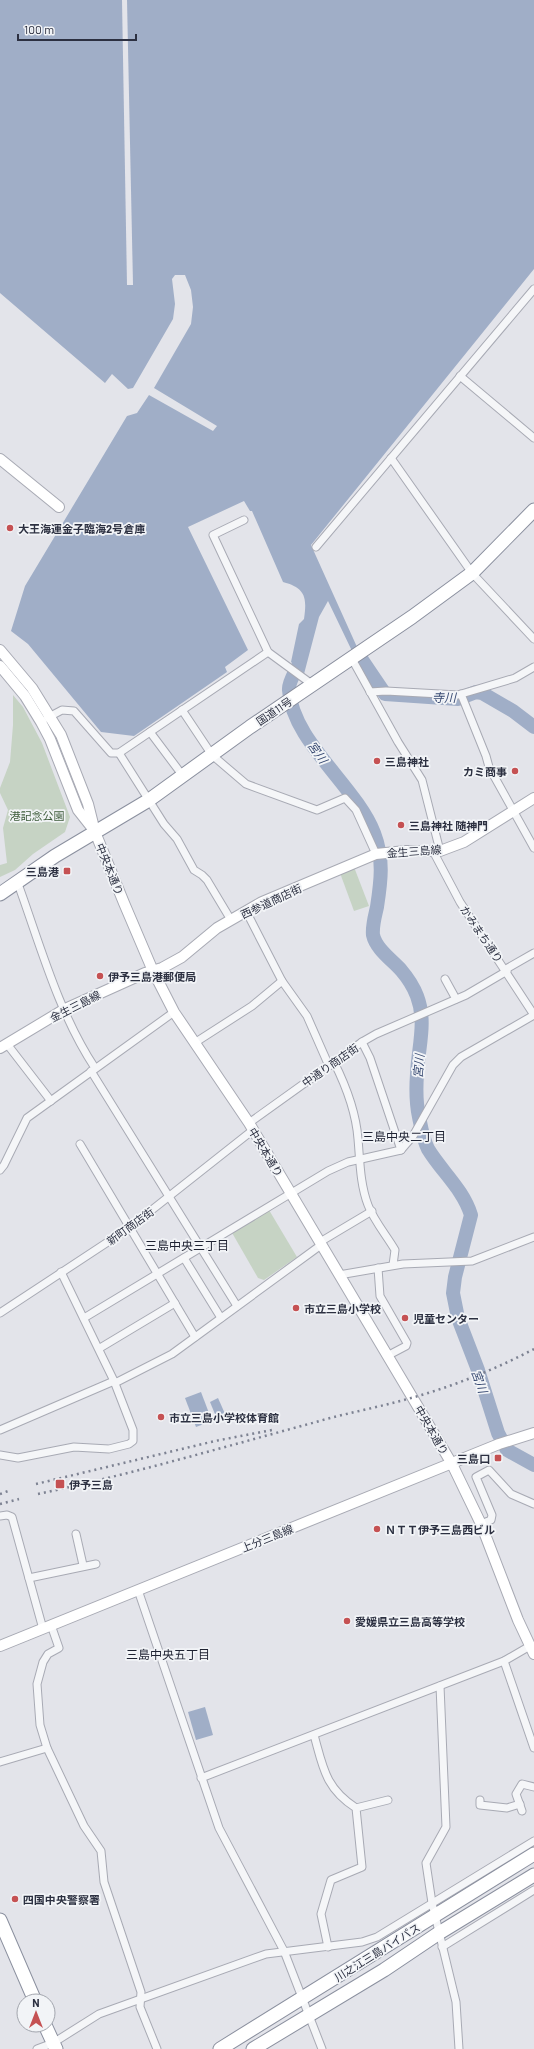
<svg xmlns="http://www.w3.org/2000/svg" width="534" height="2049" viewBox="0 0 534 2049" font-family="Barlow,'Noto Sans JP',sans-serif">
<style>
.green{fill:#c6d3c4}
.water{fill:#a0aec7}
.pier{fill:#e3e4ea}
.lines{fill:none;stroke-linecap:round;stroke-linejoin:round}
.river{stroke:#a0aec7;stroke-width:14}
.street-casing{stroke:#a8aab4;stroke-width:9}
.secondary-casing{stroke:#a8aab4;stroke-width:12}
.highway-casing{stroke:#8b909f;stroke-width:15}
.street{stroke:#f5f6f8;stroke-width:7}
.secondary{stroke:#fff;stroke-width:10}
.highway{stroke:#fff;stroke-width:13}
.rail{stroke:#7d8292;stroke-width:2.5;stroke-dasharray:2 4;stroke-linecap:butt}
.poi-dot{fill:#c55153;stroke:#f2f4f7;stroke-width:1.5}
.labels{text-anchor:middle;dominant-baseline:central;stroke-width:3.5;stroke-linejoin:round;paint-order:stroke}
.poi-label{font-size:11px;font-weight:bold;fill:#2c3041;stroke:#f2f4f7;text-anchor:start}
.street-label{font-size:11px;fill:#2c3041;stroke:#f2f4f7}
.park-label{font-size:11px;fill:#3c5b3a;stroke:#f2f4f7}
.water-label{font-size:12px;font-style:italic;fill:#384a72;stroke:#f2f4f7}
.neighbourhood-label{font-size:12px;fill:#1e2232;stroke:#f2f4f7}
</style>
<rect width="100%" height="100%" fill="#e3e4ea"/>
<!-- green -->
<g class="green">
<polygon points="13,695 23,707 42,743 70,817 65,832 33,854 15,870 0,877 0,865 7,863 3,828 8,810 0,793 0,788 10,762 13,725"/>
<polygon points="354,867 369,906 354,911 340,873"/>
<polygon points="269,1210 297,1257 264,1280 258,1278 231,1231"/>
</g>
<!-- water -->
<g class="water">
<path d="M0,0H534V269L311,545L357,647L352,651L328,601L319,617L304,674L291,662L299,624L304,619C307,598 306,588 283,582L252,511H250L244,501L188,527L248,650L225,667L227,672L134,736L101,732L28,644L11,631L25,586L127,416L137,413L149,395L213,431L217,426L154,388L191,324L193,307L191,290L185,275H175L172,279L175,304L173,319L133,388L128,389L112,374L105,383L0,293Z"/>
<polygon points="201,1392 212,1421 196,1427 185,1398"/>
<polygon points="218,1398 226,1416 217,1419 210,1402"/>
<polygon points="205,1707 213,1735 196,1740 188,1712"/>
</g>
<!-- pier -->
<polygon class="pier" points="122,0 127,0 133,285 127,285"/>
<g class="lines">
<!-- river -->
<g class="river">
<polyline points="362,660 385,694 458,699 476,692 482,693 513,711 534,727"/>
<path d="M297,668C294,674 288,684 289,690C292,741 356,786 374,833C384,859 381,881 377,907C375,916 372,926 373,935C376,949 392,960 401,970C407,977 414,988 417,996C427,1022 418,1048 417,1074C416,1088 416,1103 419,1117C421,1127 423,1139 428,1149C442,1172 463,1189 471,1215L455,1277L453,1293L458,1318L478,1370L498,1433L507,1450L534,1465"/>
</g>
<!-- street casing -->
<g class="street-casing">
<g id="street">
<polyline points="460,376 534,438"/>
<polyline points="391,458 472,573 534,639"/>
<polyline points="244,520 213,535 268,652 313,685"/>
<polyline points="316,547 534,289"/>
<polyline points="352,659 398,742 422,780 440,851"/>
<polyline points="370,692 386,691 458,695 515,678 534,667"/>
<polyline points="461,694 486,756 489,767 534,848"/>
<polyline points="182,710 212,755 246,784 317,810 345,798 356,810 376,854"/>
<polyline points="47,718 62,710 74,711 111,753 119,753 268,652"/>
<polyline points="150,732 183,776"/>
<polyline points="119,753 164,824 177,839 194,870 202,875 207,880 231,920"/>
<polyline points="433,851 460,902 534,1015"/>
<path d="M17,881C40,944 58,1012 95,1068"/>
<polyline points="246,911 282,981"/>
<polyline points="506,969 534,953"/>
<polyline points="445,979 456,999"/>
<polyline points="196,1042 252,1006 282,981 307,1016 329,1066"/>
<polyline points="362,1042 370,1058 401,1150"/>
<polyline points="7,1044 51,1101"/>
<path d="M334,1062C346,1086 356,1112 358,1139C360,1161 360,1184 368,1205C374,1221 387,1236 395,1250L393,1265"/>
<polyline points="91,1071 237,1306"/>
<polyline points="249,1123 362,1042 376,1034 466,995 507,971"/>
<polyline points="80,1144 195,1337"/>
<polyline points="0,1170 4,1165 27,1118 174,1012"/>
<polyline points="320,1242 372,1211"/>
<polyline points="184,1258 221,1318"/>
<polyline points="378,1268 380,1296 407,1343 406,1346 387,1356"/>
<polyline points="339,1275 403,1264 472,1261 534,1237"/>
<polyline points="0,1313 129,1228 253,1130"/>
<polyline points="84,1318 328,1171 348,1162 401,1150 413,1136 453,1065 461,1057 534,1015"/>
<polyline points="100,1348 175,1303"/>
<polyline points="115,1383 172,1354 321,1245"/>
<polyline points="0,1430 114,1381"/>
<polyline points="0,1455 18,1458 74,1447 109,1449 129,1444 133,1441 133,1430 114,1381 61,1272"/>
<polyline points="0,1516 7,1515 12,1517 43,1629"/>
<polyline points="481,1524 491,1520 492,1515 476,1477 489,1470 511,1494 534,1504"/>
<polyline points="76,1534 83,1565"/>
<polyline points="29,1578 96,1564"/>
<polyline points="138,1590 219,1828 284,1951 322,2049"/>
<polyline points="51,1625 59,1648 48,1654 43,1662 37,1684 40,1725 47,1748 84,1826 101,1851 104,1882 141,1992 140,2007 157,2049"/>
<polyline points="504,1661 534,1748"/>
<polyline points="440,1686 446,1827 426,1863 432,1903 456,2002 459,2049"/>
<path d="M314,1735C323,1767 325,1788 356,1808L362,1867L331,1880L321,1914L328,1947"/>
<polyline points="0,1762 47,1748"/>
<polyline points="201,1778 504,1661 530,1646"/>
<polyline points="480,1800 480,1805 507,1808 520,1804"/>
<polyline points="356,1808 388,1800"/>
<polyline points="522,1811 516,1794 522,1784 534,1787"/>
<polyline points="442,1947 534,1890"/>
<polyline points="37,2049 53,2043 99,2014 266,1954 362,1942 377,1937 534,1841"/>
</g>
</g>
<!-- secondary casing -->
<g class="secondary-casing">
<g id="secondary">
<polyline points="0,459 59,507"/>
<polyline points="0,650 32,688 61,735 88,804 95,832 124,903 153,971 174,1012 249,1123 452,1464 481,1524 518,1620 534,1654"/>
<polyline points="0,666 25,696 41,722 50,739 78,810 93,829"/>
<polyline points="0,1048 65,1009 145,973 162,968 182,957 217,928 262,902 376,854 406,851 440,851 464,842 534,798"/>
<polyline points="0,1646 499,1444 534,1433"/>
</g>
</g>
<!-- highway casing -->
<g class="highway-casing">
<g id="highway">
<polyline points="0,894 55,856 149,800 250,727 412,617 472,573 534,510"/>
<polyline points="0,1920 35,2001"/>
<polyline points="45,2025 56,2049"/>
<polyline points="220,2049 534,1854"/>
<polyline points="253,2049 384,1970 439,1933 534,1875"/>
</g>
</g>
<!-- street -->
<use href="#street" class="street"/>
<!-- secondary -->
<use href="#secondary" class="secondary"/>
<!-- highway -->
<use href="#highway" class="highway"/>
<!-- rail -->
<g class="rail">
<polyline points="36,1484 215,1441 272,1430"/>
<polyline points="0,1494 11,1490"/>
<path d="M38,1494C132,1474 224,1447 316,1422C343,1414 370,1409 396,1402C444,1390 490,1372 534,1349"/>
<polyline points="0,1504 19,1499"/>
</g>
</g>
<!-- markers -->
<g class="poi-dot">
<circle cx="10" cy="528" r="4"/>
<circle cx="377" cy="761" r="4"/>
<circle cx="515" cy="771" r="4"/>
<circle cx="401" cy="825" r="4"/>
<rect x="63" y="867" width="8" height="8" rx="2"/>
<circle cx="100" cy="976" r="4"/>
<circle cx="296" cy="1308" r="4"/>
<circle cx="405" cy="1318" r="4"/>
<circle cx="161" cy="1417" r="4"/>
<rect x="494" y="1454" width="8" height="8" rx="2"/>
<rect x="55" y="1479" width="10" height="10" rx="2"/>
<circle cx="377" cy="1529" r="4"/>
<circle cx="347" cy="1621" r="4"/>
<circle cx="15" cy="1899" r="4"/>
</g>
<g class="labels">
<!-- poi labels -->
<g class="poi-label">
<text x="18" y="528">大王海運金子臨海2号倉庫</text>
<text x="385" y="761">三島神社</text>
<text x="507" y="771" text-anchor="end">カミ商事</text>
<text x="409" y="825">三島神社 随神門</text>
<text x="59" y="871" text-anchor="end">三島港</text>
<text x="108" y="976">伊予三島港郵便局</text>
<text x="304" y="1308">市立三島小学校</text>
<text x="413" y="1318">児童センター</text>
<text x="169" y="1417">市立三島小学校体育館</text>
<text x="490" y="1458" text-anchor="end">三島口</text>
<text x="69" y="1484">伊予三島</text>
<text x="385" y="1529">ＮＴＴ伊予三島西ビル</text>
<text x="355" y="1621">愛媛県立三島高等学校</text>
<text x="23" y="1899">四国中央警察署</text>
</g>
<!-- street labels -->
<g class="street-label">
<text transform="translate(274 711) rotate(-34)">国道11号</text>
<text transform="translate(414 851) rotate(-4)">金生三島線</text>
<text transform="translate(110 869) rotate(68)">中央本通り</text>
<text transform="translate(271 901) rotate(-25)">西参道商店街</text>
<text transform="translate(482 934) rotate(56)">かみまち通り</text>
<text transform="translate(75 1006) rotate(-27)">金生三島線</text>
<text transform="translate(330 1065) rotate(-35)">中通り商店街</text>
<text transform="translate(266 1152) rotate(59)">中央本通り</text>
<text transform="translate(130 1226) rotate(-36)">新町商店街</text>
<text transform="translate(432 1430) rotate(60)">中央本通り</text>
<text transform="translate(267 1538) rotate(-22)">上分三島線</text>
<text transform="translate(377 1952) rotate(-32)">川之江三島バイパス</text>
</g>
<!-- park labels -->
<g class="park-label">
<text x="37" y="815">港記念公園</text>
</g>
<!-- water labels -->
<g class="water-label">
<text x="444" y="697">寺川</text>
<text transform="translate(318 752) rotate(55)">宮川</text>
<text transform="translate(418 1066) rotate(-85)">宮川</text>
<text transform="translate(480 1381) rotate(70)">宮川</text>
</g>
<!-- neighbourhood labels -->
<g class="neighbourhood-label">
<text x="404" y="1136">三島中央二丁目</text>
<text x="187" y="1245">三島中央三丁目</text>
<text x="168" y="1654">三島中央五丁目</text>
</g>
</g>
<!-- north arrow -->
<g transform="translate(36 2013)"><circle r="19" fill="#f2f4f7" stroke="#a3a6ae"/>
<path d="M0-3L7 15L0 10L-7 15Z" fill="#c55153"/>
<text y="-6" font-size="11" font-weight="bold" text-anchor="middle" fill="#2c3041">N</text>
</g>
<!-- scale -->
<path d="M18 34v6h118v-6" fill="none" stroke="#2c3041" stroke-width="2"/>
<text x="24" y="34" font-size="12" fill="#2c3041" stroke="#f2f4f7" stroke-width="3" paint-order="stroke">100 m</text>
</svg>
